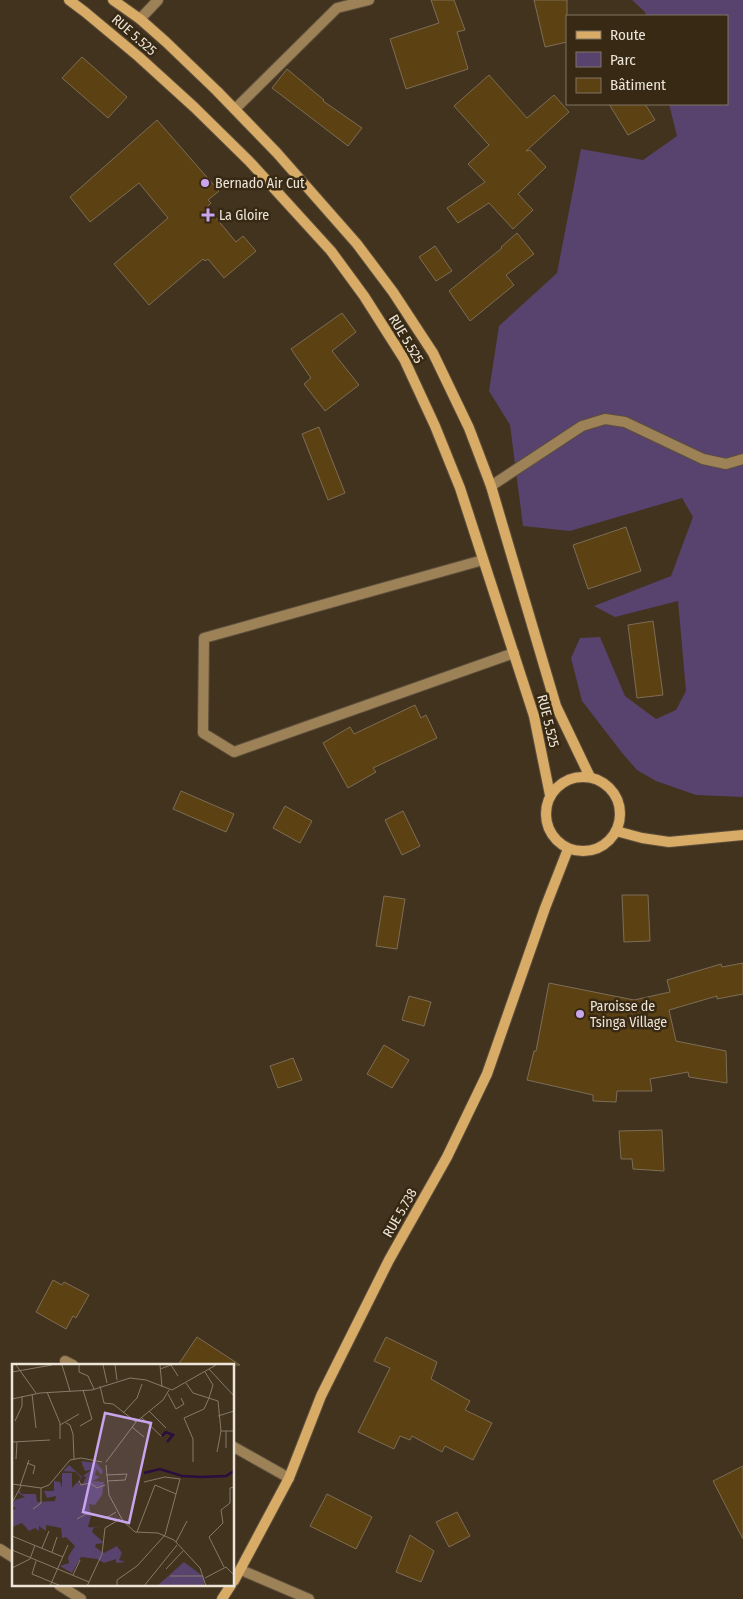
<svg xmlns="http://www.w3.org/2000/svg" width="743" height="1599" viewBox="0 0 743 1599" font-family="'Fira Sans Condensed',sans-serif">
<style>
.green{fill:#58426e}
.building{fill:#5c4113;stroke:#7d6d56}
.lines{fill:none;stroke-linecap:round;stroke-linejoin:round}
.street-casing{stroke:#5d4f3c;stroke-width:12}
.secondary-casing{stroke:#5d4f3c;stroke-width:12}
.street{stroke:#9d8157;stroke-width:10}
.secondary{stroke:#d8ab66;stroke-width:10}
.poi-dot{fill:#c9a5ee;stroke:#372914;stroke-width:2}
.labels{text-anchor:middle;dominant-baseline:central;stroke-width:5;stroke-linejoin:round;paint-order:stroke}
.street-label{font-size:14px;fill:#ede5d8;stroke:#372914}
.poi-label{font-size:14px;fill:#ede5d8;stroke:#372914;text-anchor:start}
.inset-river{fill:none;stroke:#2a0e3f;stroke-width:2.5}
.inset-road{fill:none;stroke:#867a68;stroke-width:1}
.view{fill:#c9a5ee;fill-opacity:0.15;stroke:#c9a5ee;stroke-width:2.5}
.inset-edge{fill:none;stroke:#ede5d8;stroke-width:2.5}
</style>
<rect width="100%" height="100%" fill="#41331e"/>
<!-- green -->
<polygon class="green" points="632,0 743,0 743,797 696,795 656,781 637,770 623,754 582,701 571,658 580,638 600,637 625,696 656,719 676,710 686,691 678,601 615,617 594,606 671,576 693,517 682,498 570,531 523,526 510,425 489,391 499,326 557,273 581,149 643,160 677,136 669,104 727,104 727,16 646,16 645,12"/>
<!-- building -->
<g class="building">
<polygon points="431,0 454,0 465,30 457,32 468,69 406,89 390,39 439,23"/>
<polygon points="534,0 567,0 567,42 545,47"/>
<polygon points="82,57 127,97 108,118 62,78"/>
<polygon points="287,69 324,100 323,101 362,128 348,146 272,88"/>
<polygon points="489,75 527,118 554,95 569,112 526,151 530,150 546,167 518,194 533,210 513,229 489,203 458,223 447,208 485,182 468,164 489,145 454,106"/>
<polygon points="609,104 645,104 655,120 628,135"/>
<polygon points="157,120 219,191 208,200 211,203 207,207 236,242 243,236 256,251 224,278 208,259 205,261 203,259 149,305 114,264 168,218 139,183 90,222 70,197"/>
<polygon points="517,233 534,254 506,275 514,285 470,321 449,291 502,248 501,247"/>
<polygon points="435,246 452,271 436,281 419,257"/>
<polygon points="342,313 356,332 332,351 359,385 325,411 304,384 311,378 291,349"/>
<polygon points="319,427 345,493 328,500 302,434"/>
<polygon points="626,527 641,571 588,589 573,545"/>
<polygon points="653,621 663,695 637,698 628,625"/>
<polygon points="415,705 421,718 426,715 437,738 373,768 376,772 348,788 323,743 350,727 354,734"/>
<polygon points="181,791 234,814 226,832 173,809"/>
<polygon points="285,806 312,821 300,843 273,828"/>
<polygon points="403,811 420,846 402,855 385,820"/>
<polygon points="622,895 648,895 650,941 624,942"/>
<polygon points="384,896 405,899 397,949 376,946"/>
<polygon points="743,963 743,994 717,999 717,996 669,1010 676,1041 726,1051 727,1083 689,1077 688,1072 650,1079 652,1091 617,1091 616,1102 593,1101 593,1095 527,1080 534,1051 536,1051 549,983 634,1000 670,992 667,980 721,964 722,967"/>
<polygon points="409,996 431,1002 424,1026 402,1020"/>
<polygon points="384,1045 409,1060 392,1088 367,1074"/>
<polygon points="293,1058 302,1080 278,1088 270,1066"/>
<polygon points="662,1130 664,1171 633,1169 632,1159 621,1159 619,1131"/>
<polygon points="53,1280 62,1285 64,1282 89,1295 76,1318 73,1316 66,1329 36,1312"/>
<polygon points="197,1337 240,1365 178,1365"/>
<polygon points="386,1337 437,1362 431,1379 470,1401 465,1410 492,1423 473,1460 445,1446 442,1452 412,1436 410,1440 400,1436 394,1449 358,1432 390,1368 374,1361"/>
<polygon points="743,1466 743,1539 713,1481"/>
<polygon points="327,1494 372,1517 356,1549 310,1526"/>
<polygon points="457,1512 470,1536 449,1547 436,1522"/>
<polygon points="410,1535 434,1551 421,1582 396,1572"/>
</g>
<g class="lines">
<!-- street casing -->
<g class="street-casing">
<g id="street">
<polyline points="140,19 158,0"/>
<polyline points="235,109 337,8 369,0"/>
<polyline points="491,486 582,426 605,419 625,422 703,459 726,464 743,459"/>
<polyline points="483,560 204,638 203,733 234,752 514,653"/>
<polyline points="65,1361 73,1365"/>
<polyline points="234,1447 289,1478"/>
<polyline points="0,1549 14,1558"/>
<polyline points="241,1570 309,1599"/>
<polyline points="59,1585 81,1599"/>
</g>
</g>
<!-- secondary casing -->
<g class="secondary-casing">
<g id="secondary">
<polyline points="69,0 85,12 139,57 194,107 249,161 331,251 364,296 404,359 435,426 460,488 534,716 550,795"/>
<polyline points="113,0 140,19 166,42 217,91 277,153 357,244 393,292 433,353 469,428 491,486 556,706 590,777"/>
<circle cx="583" cy="814" r="37"/>
<polyline points="616,831 642,838 669,842 743,835"/>
<polyline points="234,1581 289,1478 321,1396 389,1260 447,1157 487,1074 545,908 568,849"/>
<polyline points="222,1599 231,1585"/>
</g>
</g>
<!-- street -->
<use href="#street" class="street"/>
<!-- secondary -->
<use href="#secondary" class="secondary"/>
</g>
<!-- markers -->
<g class="poi-dot">
<circle cx="205" cy="183" r="5"/>
<path d="M205.5 207.5h5v5h5v5h-5v5h-5v-5h-5v-5h5z"/>
<circle cx="580" cy="1014" r="5"/>
</g>
<g class="labels">
<!-- street labels -->
<g class="street-label">
<text transform="translate(134 35) rotate(41)">RUE 5.525</text>
<text transform="translate(406 339) rotate(59)">RUE 5.525</text>
<text transform="translate(548 721) rotate(76)">RUE 5.525</text>
<text transform="translate(400 1213) rotate(-60)">RUE 5.738</text>
</g>
<!-- poi labels -->
<g class="poi-label">
<text x="215" y="183">Bernado Air Cut</text>
<text x="219" y="215">La Gloire</text>
<text x="590" y="1006">Paroisse de<tspan x="590" dy="16">Tsinga Village</tspan></text>
</g>
</g>
<!-- overview -->
<g transform="translate(12 1364)">
<rect width="222" height="222" fill="#41331e"/>
<path d="M69,97L85,99L91,107L89,111L85,105L83,111L88,113L81,117L92,118L90,131L83,141L77,140L79,152L76,163L90,164L82,163L80,168L92,179L84,180L83,183L92,189L105,182L110,189L107,196L114,198L104,199V195L92,199L85,195L69,193L60,209L48,202L57,199L56,193L63,182L54,173L50,174L49,164L34,161V167L27,162V167L23,164L17,167L10,159L0,163V147L4,144L0,142L3,136L13,133L6,129L8,126L9,130H24L25,138L43,137L44,132L35,134L32,127H42V117L48,118L50,124V109H60V124L69,114L64,108L51,107L57,101L70,113L66,120L71,119L74,113L71,112L79,106L73,107ZM172,198L192,213V221L145,222Z" fill="#58426e"/>
<path class="inset-river" d="M150,72L154,68L161,71L155,78M132,109L148,105L170,112L190,113L214,112L222,107"/>
<path class="inset-road" d="M4,1L24,29M50,1L58,27M67,1V8L76,12L82,25M91,1L95,19M103,1L105,16M148,1L150,23M148,5L159,1L166,12M197,5L222,32M0,8L40,1M174,19L181,29L206,37L209,67H222M88,22L92,39L101,40L124,58M35,28L48,59V75M20,30L24,64M156,30L164,45L172,40L169,34M0,35L28,29L80,26L118,14L134,16L160,26L204,1M137,47L154,64M111,49L125,34L130,20M206,52L222,47M129,53L149,72M3,57L10,42V32M54,59L58,61L61,70L62,95M48,61L67,50M68,62L80,55L71,26M120,63L132,73M0,78L38,76M214,84V67M205,88L209,67M4,95L5,78M94,98L124,58L151,36L157,26M181,98V75L172,54L192,45L197,34L201,21L193,8M15,99L23,102L21,110M94,101L97,131L111,157L123,168L146,169L162,176L188,204L194,222M94,111L115,110L113,116L95,117M67,117L69,121L78,119L85,124L93,121M0,120L29,124L37,121L58,96L69,94L90,98M8,122L17,96M0,139L9,122M21,145L29,139V124M65,155L74,150L96,153L104,148M125,168L143,121L164,130L168,115L153,113L132,118M0,172L51,193M164,178L175,157M30,184L37,167M0,186L77,218L75,222M40,188L45,173M24,197L20,210L49,222M212,203L197,173L211,159L209,146L218,139V124L222,123M0,204L18,195L23,181M154,205L171,187M61,211L68,196M158,212H191M193,214L214,203L222,211M77,218L90,190L93,164L108,155M38,222L56,181M105,222V216L125,202L153,171L164,130M132,222L165,181"/>
<path class="view" d="M93,49L139,59L117,159L71,148Z"/>
<rect width="222" height="222" class="inset-edge"/>
</g>
<!-- legend -->
<rect x="566" y="15" width="162" height="90" fill="#372914" stroke="#807462"/>
<rect x="576" y="31" width="25" height="8" fill="#d8ab66" stroke="#807462"/>
<text x="610" y="40" font-size="15" fill="#ede5d8">Route</text>
<rect x="576" y="52" width="25" height="15" fill="#58426e" stroke="#807462"/>
<text x="610" y="65" font-size="15" fill="#ede5d8">Parc</text>
<rect x="576" y="78" width="25" height="15" fill="#5c4113" stroke="#807462"/>
<text x="610" y="90" font-size="15" fill="#ede5d8">Bâtiment</text>
</svg>
